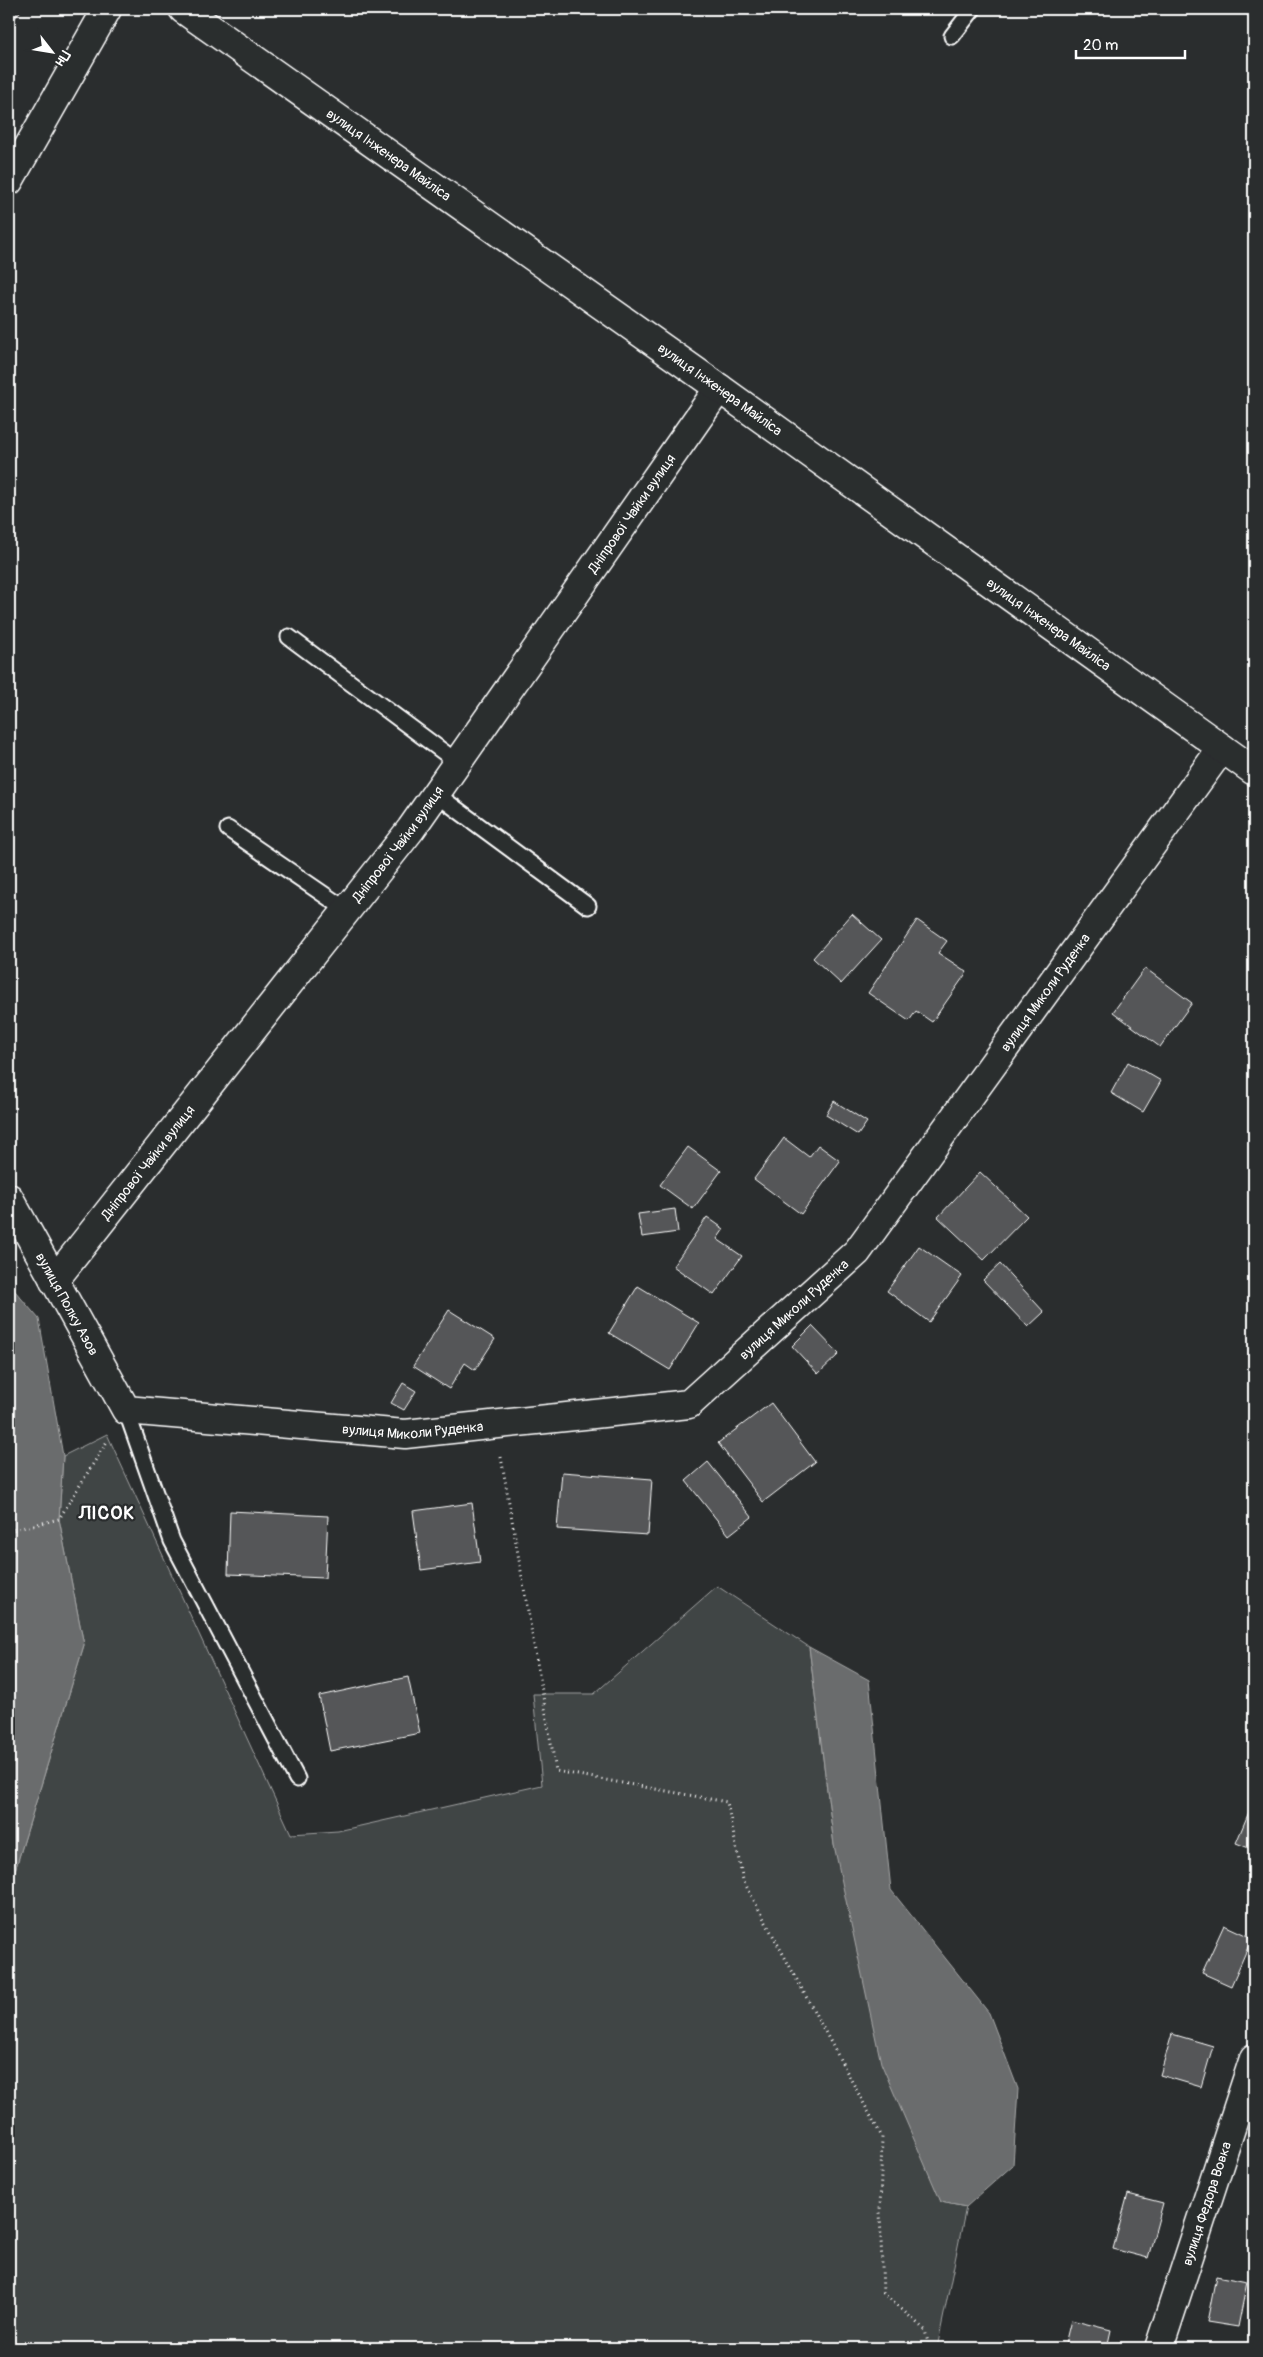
<svg xmlns="http://www.w3.org/2000/svg" width="1263" height="2357" viewBox="0 0 1263 2357" font-family="Pangolin,sans-serif">
<style>
.green{fill:#414445;stroke:#a0a2a2}
.water{fill:#6a6c6d;stroke:#a6a7a7}
.building{fill:#555758;stroke:#fff}
.lines{fill:none;stroke-linecap:round;stroke-linejoin:round}
.lane-casing{stroke:#fff;stroke-width:19}
.street-casing{stroke:#fff;stroke-width:31}
.secondary-casing{stroke:#fff;stroke-width:31}
.path{stroke:#fff;stroke-width:3;stroke-dasharray:1 4;stroke-linecap:butt}
.lane{stroke:#2a2d2e;stroke-width:15}
.street{stroke:#2a2d2e;stroke-width:28}
.secondary{stroke:#2a2d2e;stroke-width:28}
.labels{text-anchor:middle;dominant-baseline:central;stroke-width:4.5;stroke-linejoin:round;paint-order:stroke}
.street-label{font-size:14px;fill:#fff;stroke:#2a2d2e}
.district-label{font-size:19px;font-weight:bold;letter-spacing:1px;fill:#fff;stroke:#2a2d2e}
</style>
<rect width="100%" height="100%" fill="#2a2d2e"/>
<filter id="ink" filterUnits="userSpaceOnUse"><feTurbulence type="fractalNoise" baseFrequency=".02" numOctaves="2"/><feDisplacementMap in="SourceGraphic" scale="10" xChannelSelector="R" yChannelSelector="G"/><feConvolveMatrix kernelMatrix="1 2 1 2 8 2 1 2 1" color-interpolation-filters="sRGB"/></filter>
<g filter="url(#ink)">
<!-- green -->
<polygon class="green" points="107,1434 291,1834 338,1831 542,1785 533,1694 594,1694 717,1586 809,1647 834,1845 941,2202 966,2207 937,2348 9,2348 9,1890 84,1645 59,1519 63,1456"/>
<!-- water -->
<g class="water">
<polygon points="9,1284 39,1319 63,1456 59,1519 84,1645 9,1890"/>
<polygon points="809,1647 869,1680 891,1890 989,2013 1018,2089 1013,2165 966,2207 941,2202 881,2063 834,1845"/>
</g>
<!-- building -->
<g class="building">
<polygon points="9,9 22,9 15,18 9,13"/>
<polygon points="852,914 881,940 841,984 813,958"/>
<polygon points="917,920 947,941 938,953 967,972 932,1022 916,1011 909,1021 868,993"/>
<polygon points="1145,968 1192,1003 1160,1047 1113,1012"/>
<polygon points="1128,1062 1161,1081 1143,1112 1111,1093"/>
<polygon points="834,1101 867,1122 858,1135 826,1115"/>
<polygon points="784,1138 809,1157 818,1145 840,1161 801,1214 754,1179"/>
<polygon points="688,1147 721,1171 693,1209 660,1185"/>
<polygon points="980,1172 1027,1216 984,1260 938,1217"/>
<polygon points="675,1209 678,1232 642,1237 638,1214"/>
<polygon points="707,1217 724,1229 717,1239 742,1256 714,1295 673,1266"/>
<polygon points="919,1246 962,1276 929,1322 887,1291"/>
<polygon points="1000,1264 1044,1312 1028,1327 983,1280"/>
<polygon points="638,1286 699,1323 670,1370 609,1333"/>
<polygon points="449,1310 495,1339 475,1370 465,1363 449,1389 413,1366"/>
<polygon points="812,1326 839,1354 818,1374 792,1346"/>
<polygon points="403,1383 416,1391 404,1410 391,1403"/>
<polygon points="771,1403 815,1462 763,1502 718,1443"/>
<polygon points="708,1462 752,1517 729,1535 686,1481"/>
<polygon points="562,1472 652,1479 648,1535 557,1529"/>
<polygon points="472,1503 480,1562 421,1570 413,1511"/>
<polygon points="230,1511 328,1516 325,1578 228,1574"/>
<polygon points="408,1677 420,1733 330,1751 319,1696"/>
<polygon points="1254,1800 1254,1850 1236,1843"/>
<polygon points="1224,1925 1252,1938 1231,1986 1202,1973"/>
<polygon points="1172,2034 1213,2046 1201,2087 1160,2075"/>
<polygon points="1128,2194 1163,2203 1148,2258 1113,2249"/>
<polygon points="1216,2276 1247,2282 1238,2327 1207,2322"/>
<polygon points="1071,2320 1111,2330 1107,2348 1064,2348"/>
</g>
<g class="lines">
<!-- lane casing -->
<g class="lane-casing">
<g id="lane">
<polyline points="952,36 973,9"/>
<polyline points="289,637 457,762"/>
<polyline points="436,794 588,906"/>
<polyline points="228,829 348,911"/>
<polyline points="126,1410 172,1541 297,1779"/>
</g>
</g>
<!-- street casing -->
<g class="street-casing">
<g id="street">
<polyline points="9,181 107,9"/>
<path id="s1" d="M9,1198L126,1410L405,1434L689,1404L857,1252L1222,748"/>
<path id="s2" d="M54,1281L411,829L719,388"/>
<path id="s3" d="M1159,2348L1254,2058"/>
</g>
</g>
<!-- secondary casing -->
<g class="secondary-casing">
<g id="secondary">
<path id="s4" d="M183,9L719,388L1254,771"/>
</g>
</g>
<!-- path -->
<g class="path">
<polyline points="501,1457 556,1771 727,1802 743,1880 882,2137 880,2211 883,2293 925,2330 929,2347 931,2348"/>
<polyline points="9,1531 59,1519 108,1440"/>
</g>
<!-- lane -->
<use href="#lane" class="lane"/>
<!-- street -->
<use href="#street" class="street"/>
<!-- secondary -->
<use href="#secondary" class="secondary"/>
</g>
</g>
<g class="labels">
<!-- street labels -->
<g class="street-label">
<text stroke="none"><textPath href="#s4" startOffset="252">вулиця Інженера Майліса</textPath></text>
<text stroke="none"><textPath href="#s4" startOffset="658">вулиця Інженера Майліса</textPath></text>
<text stroke="none"><textPath href="#s2" startOffset="961">Дніпрової Чайки вулиця</textPath></text>
<text stroke="none"><textPath href="#s4" startOffset="1062">вулиця Інженера Майліса</textPath></text>
<text stroke="none"><textPath href="#s2" startOffset="556">Дніпрової Чайки вулиця</textPath></text>
<text stroke="none"><textPath href="#s1" startOffset="1355">вулиця Миколи Руденка</textPath></text>
<text stroke="none"><textPath href="#s2" startOffset="151">Дніпрової Чайки вулиця</textPath></text>
<text stroke="none"><textPath href="#s1" startOffset="121">вулиця Полку Азов</textPath></text>
<text stroke="none"><textPath href="#s1" startOffset="949">вулиця Миколи Руденка</textPath></text>
<text stroke="none"><textPath href="#s1" startOffset="530">вулиця Миколи Руденка</textPath></text>
<text stroke="none"><textPath href="#s3" startOffset="152">вулиця Федора Вовка</textPath></text>
</g>
<!-- district labels -->
<g class="district-label">
<text x="107" y="1513">ЛІСОК</text>
</g>
</g>
<!-- margin -->
<rect width="1263" height="2357" fill="none" stroke="#2a2d2e" stroke-width="30"/>
<rect x="15" y="15" width="1233" height="2327" fill="none" stroke="#fff" stroke-width="2" filter="url(#ink)"/>
<!-- north arrow -->
<g transform="translate(52 52) rotate(121)" stroke="#2a2d2e" stroke-width="4" paint-order="stroke">
<path d="M0-4L9 19L0 12L-9 19Z" fill="#ffffff"/>
<text y="-8" font-size="14" font-weight="bold" text-anchor="middle" fill="#ffffff">Пн</text>
</g>
<!-- scale -->
<path d="M1076 50v8h109v-8" fill="none" stroke="#ffffff" stroke-width="2.5"/>
<text x="1083" y="50" font-size="15" fill="#ffffff" stroke="#2a2d2e" stroke-width="4" paint-order="stroke">20 m</text>
</svg>
